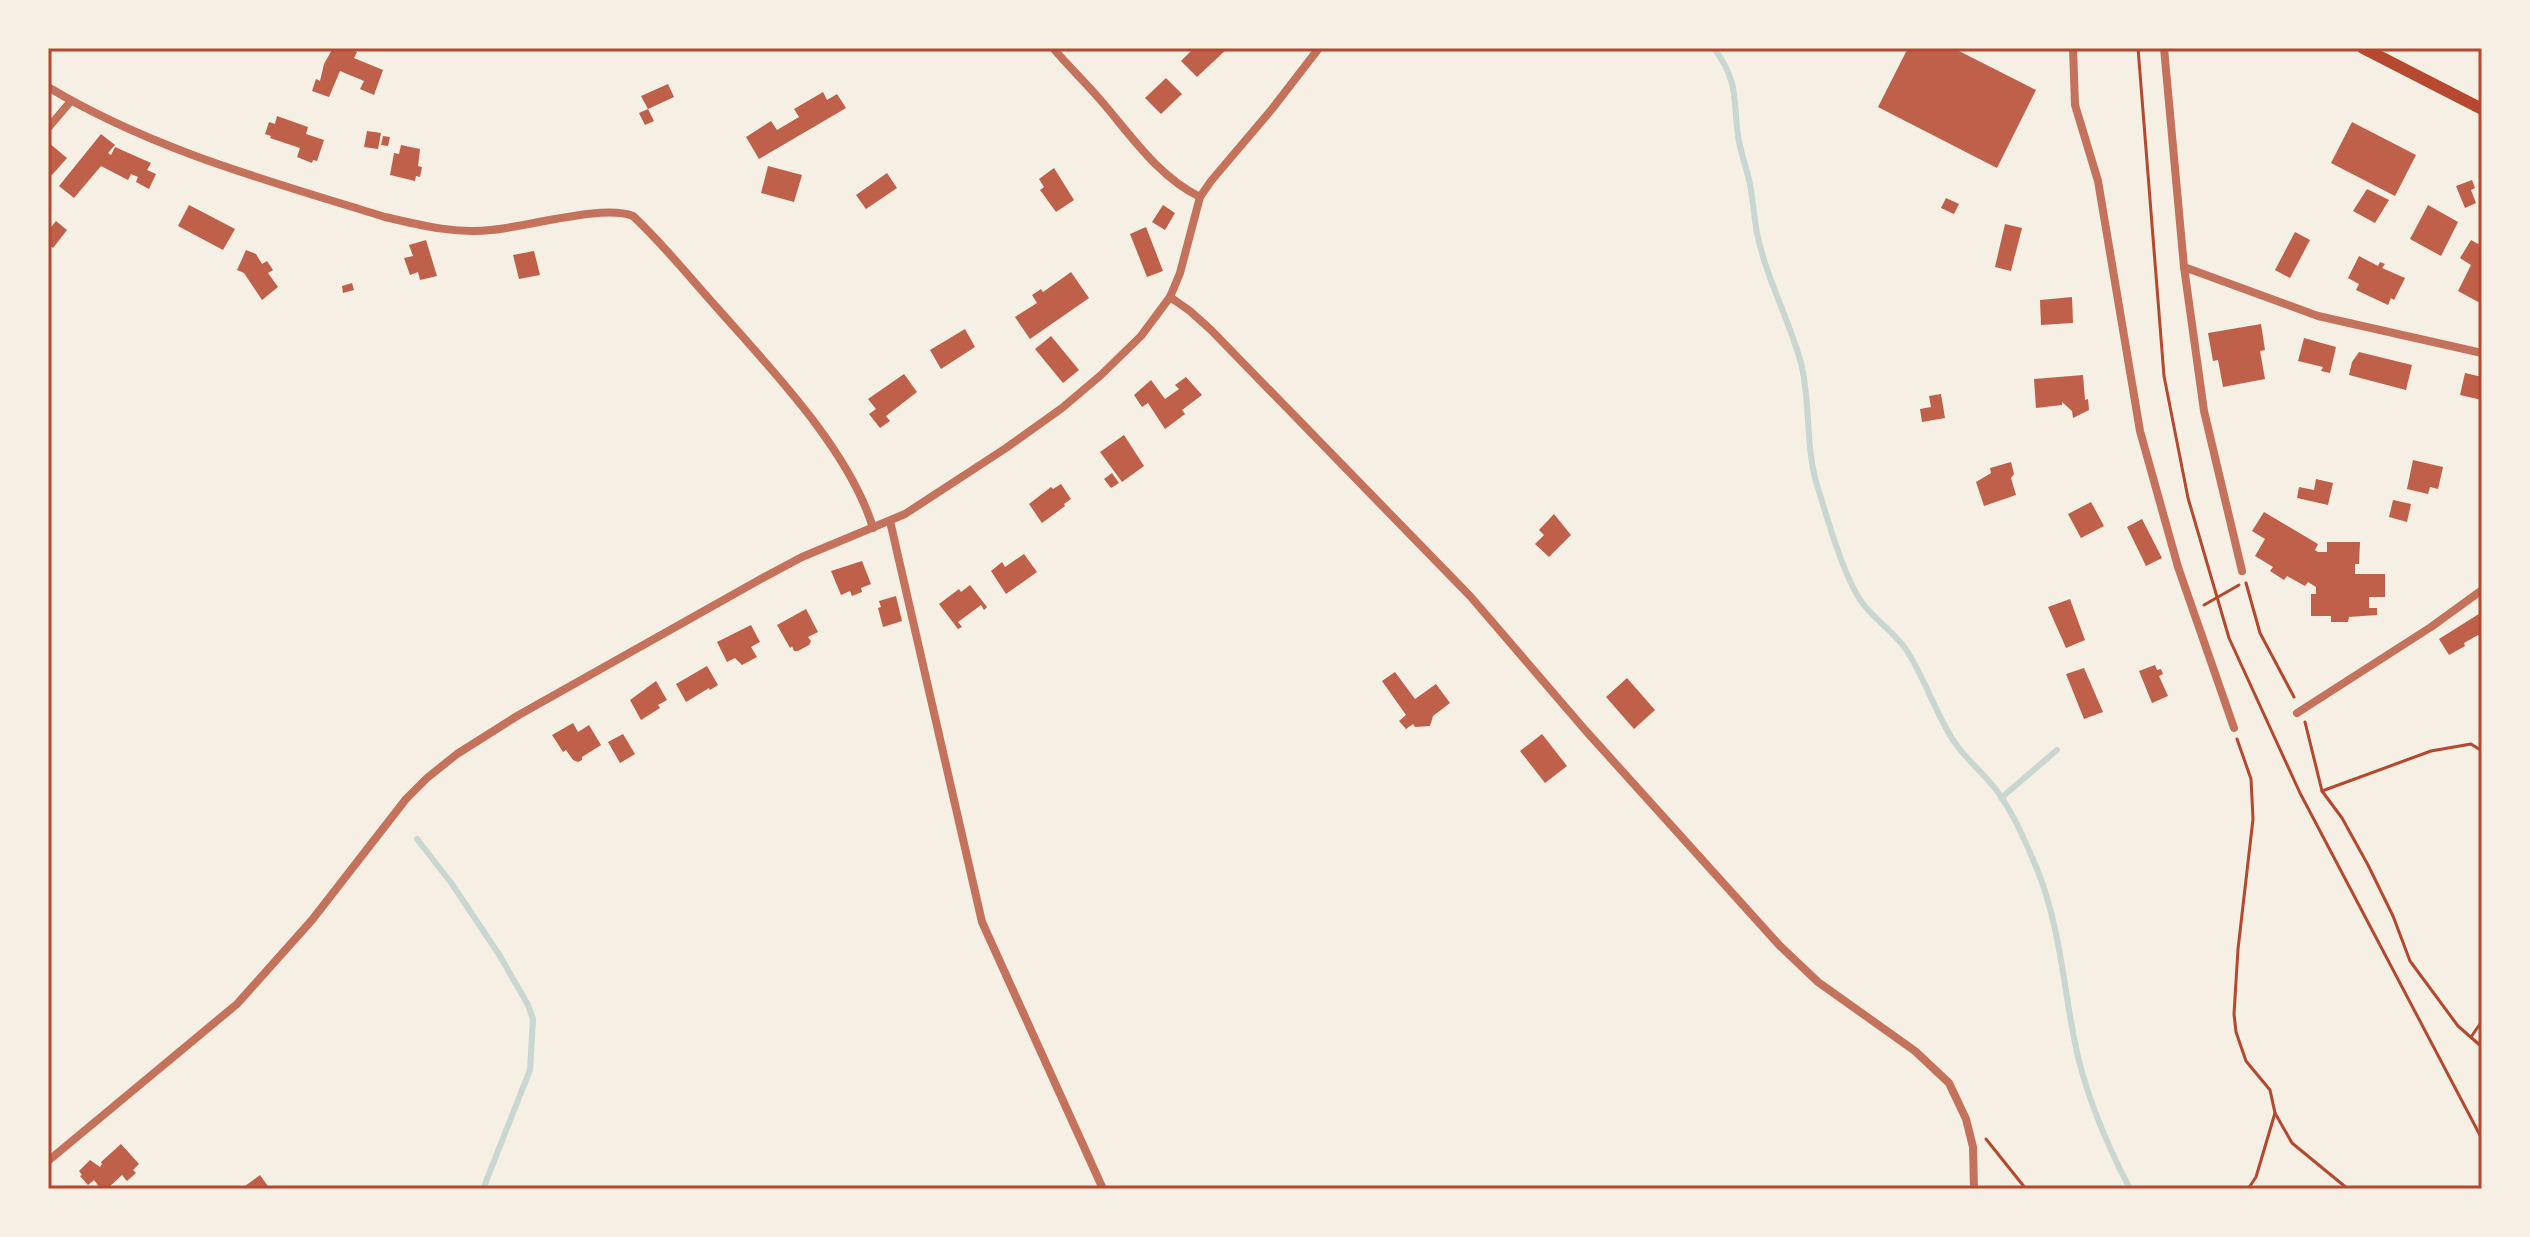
<svg xmlns="http://www.w3.org/2000/svg" width="2530" height="1237" viewBox="0 0 2530 1237" font-family="'Sofia Sans Condensed',sans-serif">
<style>
.lines{fill:none;stroke-linecap:round;stroke-linejoin:round}
.stream{stroke:#c9d6d2;stroke-width:6}
.building{fill:#bf614a}
.path{stroke:#b5482f;stroke-width:3}
.minor{stroke:#c5725c;stroke-width:8}
.primary{stroke:#b5482f;stroke-width:12}
.neatline{fill:none;stroke:#b5482f;stroke-width:3}
</style>
<rect width="100%" height="100%" fill="#f6efe4"/>
<g class="lines">
<!-- stream -->
<g class="stream">
<path d="M1714,48C1741,85 1732,101 1739,142C1742,156 1747,170 1750,184C1753,200 1754,217 1757,233C1766,278 1789,319 1801,363C1811,403 1805,445 1817,485C1827,517 1843,575 1861,601C1874,620 1895,632 1907,651C1925,679 1935,712 1953,740C1965,759 1984,773 1997,791C2014,814 2026,843 2037,869C2059,923 2063,981 2074,1038C2084,1092 2105,1141 2130,1189"/>
<polyline points="2001,798 2057,750"/>
<polyline points="417,839 452,884 500,956 528,1005 533,1019 530,1070 483,1189"/>
</g>
</g>
<!-- building -->
<g class="building">
<polygon points="333,48 346,48 357,52 354,58 383,70 374,95 360,89 364,81 340,71 329,97 312,91 316,79 320,81 324,64"/>
<polygon points="1194,48 1228,48 1197,77 1181,61"/>
<polygon points="1908,48 1953,48 2036,90 1997,168 1878,107"/>
<polygon points="1166,78 1182,94 1161,114 1145,98"/>
<polygon points="668,84 674,97 648,109 654,121 645,125 639,113 648,109 641,96"/>
<polygon points="823,92 827,100 837,94 846,108 759,159 746,137 771,121 777,130 799,117 794,109"/>
<polygon points="277,116 308,127 306,134 324,140 317,161 313,160 312,163 297,157 300,148 270,138 271,136 265,134 269,122 275,124"/>
<polygon points="2352,122 2416,155 2395,196 2331,163"/>
<polygon points="367,131 381,133 378,149 364,147"/>
<polygon points="101,134 115,145 108,153 111,155 115,147 151,163 147,170 156,174 149,189 136,182 138,177 131,174 128,180 101,166 74,198 59,186"/>
<polygon points="383,136 390,137 388,146 381,145"/>
<polygon points="49,143 67,158 52,175 48,171"/>
<polygon points="401,145 420,149 418,166 422,167 420,177 416,176 415,181 390,175 394,153 399,154"/>
<polygon points="768,166 802,175 794,202 761,193"/>
<polygon points="1054,168 1074,200 1056,212 1040,190 1044,187 1039,179"/>
<polygon points="887,173 897,188 866,209 856,195"/>
<polygon points="2472,180 2475,188 2471,190 2476,203 2465,208 2456,186"/>
<polygon points="2367,189 2389,200 2375,223 2353,211"/>
<polygon points="1946,198 1959,204 1954,214 1941,208"/>
<polygon points="189,205 235,229 223,250 178,226"/>
<polygon points="1163,205 1175,213 1165,230 1152,222"/>
<polygon points="2428,205 2458,222 2441,256 2410,239"/>
<polygon points="56,221 67,230 53,248 48,244 48,231"/>
<polygon points="2005,224 2022,228 2011,271 1995,267"/>
<polygon points="1146,227 1163,271 1147,277 1130,234"/>
<polygon points="2295,232 2310,240 2290,278 2275,270"/>
<polygon points="426,240 437,276 420,280 418,272 410,275 404,258 413,256 409,245"/>
<polygon points="2471,240 2482,246 2482,299 2480,303 2458,291 2471,265 2460,258"/>
<polygon points="246,250 256,254 262,264 267,261 273,270 268,273 278,287 262,300 244,273 237,270"/>
<polygon points="534,251 540,275 519,279 513,255"/>
<polygon points="2359,256 2378,266 2380,262 2385,264 2382,268 2405,278 2394,300 2391,298 2388,305 2356,290 2359,284 2348,278"/>
<polygon points="1071,272 1089,298 1030,339 1015,317 1037,303 1032,295 1041,289 1043,292"/>
<polygon points="352,283 354,290 343,293 342,286"/>
<polygon points="2072,297 2073,323 2041,325 2040,300"/>
<polygon points="2261,324 2265,350 2260,351 2265,379 2223,387 2218,360 2213,361 2208,333"/>
<polygon points="965,329 975,347 941,369 930,350"/>
<polygon points="1051,336 1079,370 1063,383 1035,349"/>
<polygon points="2304,338 2336,347 2330,373 2321,371 2323,367 2298,361"/>
<polygon points="2359,352 2412,365 2406,390 2349,375 2352,362"/>
<polygon points="2465,373 2482,377 2482,400 2460,395"/>
<polygon points="904,374 917,392 886,416 890,421 880,428 869,414 876,409 868,399"/>
<polygon points="2083,375 2085,400 2088,399 2089,410 2073,418 2072,411 2062,402 2062,405 2036,408 2034,379"/>
<polygon points="1186,377 1202,395 1182,410 1185,414 1165,429 1148,403 1142,407 1134,395 1151,380 1165,399 1179,389 1175,385"/>
<polygon points="1941,394 1945,418 1922,422 1920,409 1931,407 1929,396"/>
<polygon points="1124,435 1144,466 1122,482 1100,452"/>
<polygon points="2413,460 2443,467 2438,489 2430,487 2428,494 2407,489"/>
<polygon points="2011,462 2014,474 2011,478 2016,495 1984,506 1976,482 1991,473 1990,468"/>
<polygon points="1112,473 1119,483 1111,488 1104,479"/>
<polygon points="2316,479 2333,483 2328,505 2297,498 2299,487 2314,490"/>
<polygon points="1061,484 1071,499 1064,504 1065,506 1042,523 1029,504 1051,487 1053,489"/>
<polygon points="2393,500 2411,504 2407,522 2389,517"/>
<polygon points="2091,502 2104,526 2081,538 2068,514"/>
<polygon points="2264,512 2318,544 2315,550 2318,552 2327,552 2327,542 2360,542 2359,564 2355,564 2355,574 2385,574 2385,597 2369,597 2369,608 2377,608 2377,615 2349,617 2348,622 2331,622 2331,616 2311,616 2311,594 2316,594 2316,587 2308,582 2305,586 2287,576 2284,580 2270,571 2273,567 2255,556 2265,539 2252,531"/>
<polygon points="1554,514 1571,535 1549,557 1535,544 1544,535 1539,530"/>
<polygon points="2142,519 2162,558 2146,566 2127,527"/>
<polygon points="1024,554 1037,572 1006,594 991,571 1002,562 1005,567"/>
<polygon points="862,561 871,584 861,588 862,592 852,596 850,591 841,595 831,571"/>
<polygon points="970,585 987,607 984,610 981,605 958,622 962,627 958,629 939,604 959,589 961,592"/>
<polygon points="896,596 902,621 883,627 878,608 881,607 879,601"/>
<polygon points="2070,599 2085,640 2066,648 2048,607"/>
<polygon points="806,609 818,632 808,637 811,641 809,645 798,651 794,651 792,646 790,648 777,625"/>
<polygon points="2482,612 2482,635 2479,636 2478,635 2464,643 2465,646 2449,655 2439,639"/>
<polygon points="751,625 760,642 751,647 757,657 742,665 735,658 727,662 717,642"/>
<polygon points="2155,665 2157,670 2161,669 2163,674 2159,676 2168,696 2152,703 2139,671"/>
<polygon points="707,666 718,685 710,690 709,688 686,702 676,684"/>
<polygon points="2084,668 2103,712 2084,719 2066,674"/>
<polygon points="1395,672 1415,699 1436,684 1450,703 1433,716 1430,726 1415,727 1413,724 1406,729 1399,721 1406,715 1382,681"/>
<polygon points="1627,678 1655,710 1634,729 1606,697"/>
<polygon points="656,681 667,700 658,705 660,708 641,720 630,700"/>
<polygon points="573,723 578,732 589,725 601,745 582,757 582,760 578,762 573,760 566,750 563,752 552,735"/>
<polygon points="623,734 635,754 620,763 608,742"/>
<polygon points="1542,734 1567,766 1545,783 1520,751"/>
<polygon points="121,1144 139,1164 133,1170 136,1173 127,1181 122,1175 107,1189 101,1189 94,1180 88,1185 80,1176 82,1175 79,1171 90,1160 100,1167 102,1164 101,1162"/>
<polygon points="260,1175 270,1189 241,1189"/>
</g>
<g class="lines">
<!-- path -->
<g class="path">
<polyline points="2138,48 2164,376 2188,498 2229,638 2300,793 2482,1139"/>
<polyline points="2246,583 2260,633 2294,697"/>
<polyline points="2204,605 2239,585"/>
<polyline points="2305,722 2322,791 2342,818 2368,865 2393,916 2410,961 2458,1026 2482,1047"/>
<polyline points="2237,739 2251,779 2253,819 2238,949 2234,1014 2236,1032 2246,1061 2270,1090 2275,1113 2292,1143 2348,1189"/>
<polyline points="2322,791 2431,751 2471,744 2482,751"/>
<polyline points="2471,1037 2482,1021"/>
<polyline points="1986,1139 2026,1189"/>
<polyline points="2248,1189 2256,1177 2275,1113"/>
</g>
<!-- minor -->
<g class="minor">
<path d="M1053,48C1069,67 1087,84 1103,103C1132,137 1159,177 1200,197"/>
<polyline points="2073,48 2075,105 2098,181 2140,431 2178,567 2234,728"/>
<polyline points="2164,48 2184,267 2204,411 2242,571"/>
<path d="M48,87C153,150 269,181 385,217C420,225 454,234 491,230C527,227 603,204 633,216C664,245 691,279 719,310C772,370 850,451 873,528"/>
<polyline points="48,128 71,101"/>
<polyline points="2184,267 2318,316 2482,353"/>
<polyline points="1170,297 1190,311 1211,330 1470,596 1586,731 1780,946 1818,982 1915,1051 1949,1083 1966,1119 1973,1147 1974,1189"/>
<polyline points="890,521 982,922 1103,1189"/>
<polyline points="2297,713 2431,627 2482,590"/>
<polyline points="48,1161 237,1004 312,920 406,799 427,778 457,754 517,716 759,580 802,557 905,514 1006,448 1062,408 1101,375 1141,336 1170,297 1180,273 1200,197 1211,181 1272,109 1319,48"/>
</g>
<!-- primary -->
<polyline class="primary" points="2363,48 2482,109"/>
</g>
<!-- border -->
<rect width="2530" height="1237" fill="none" stroke="#f6efe4" stroke-width="100"/>
<rect x="50" y="50" width="2430" height="1137" class="neatline"/>
</svg>
